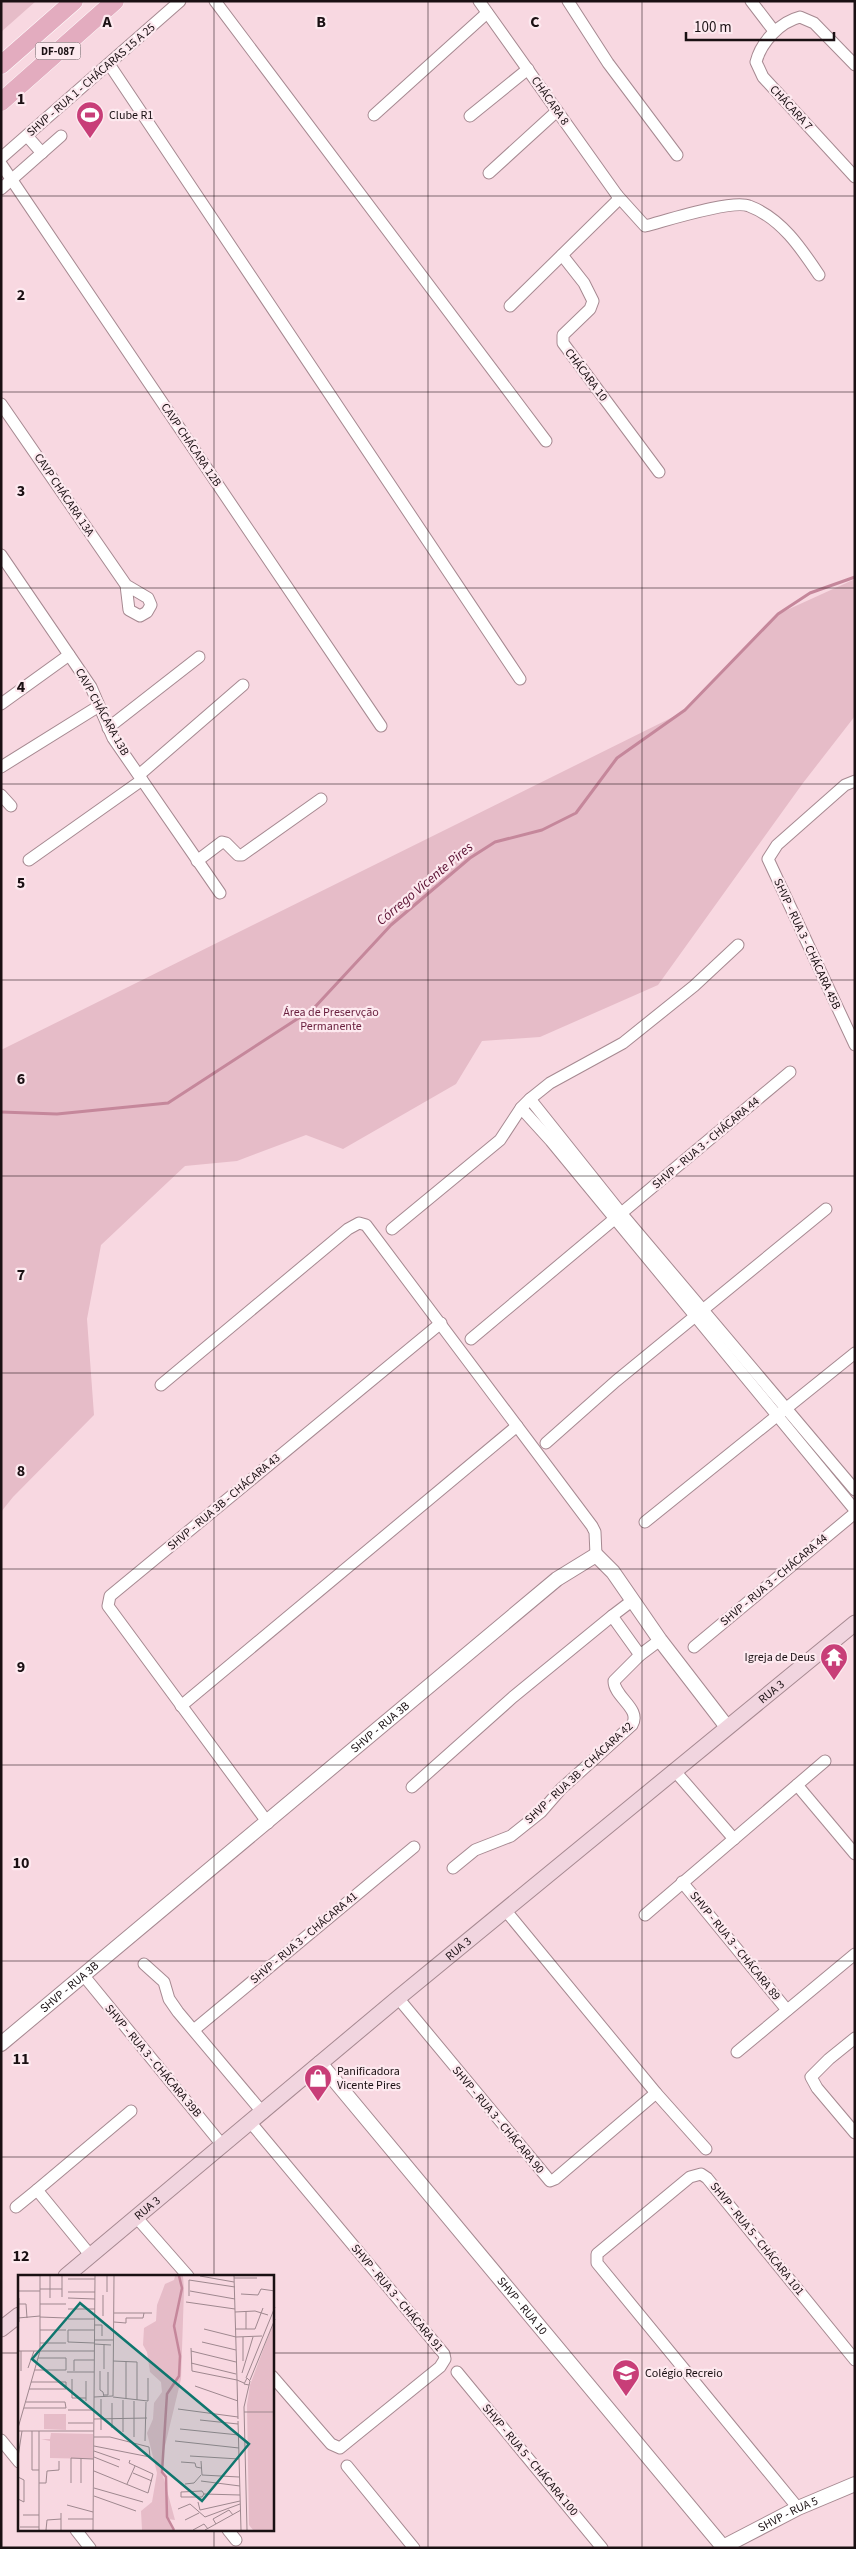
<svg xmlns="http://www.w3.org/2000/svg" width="856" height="2549" viewBox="0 0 856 2549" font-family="'Source Sans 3',sans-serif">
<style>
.green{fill:#e6bcc8}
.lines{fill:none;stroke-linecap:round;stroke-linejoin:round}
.stream{stroke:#c5879b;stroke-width:3}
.minor-casing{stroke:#a68991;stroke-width:13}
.tertiary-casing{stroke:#a68991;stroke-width:16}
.secondary-casing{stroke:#a68991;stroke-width:17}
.primary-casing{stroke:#fff;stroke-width:19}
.minor{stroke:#fff;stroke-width:11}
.tertiary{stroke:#fff;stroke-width:14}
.secondary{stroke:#f1d5df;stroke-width:15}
.primary{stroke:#e3acbf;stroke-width:18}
.grid{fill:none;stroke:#1a1013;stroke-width:1;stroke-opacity:0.55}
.labels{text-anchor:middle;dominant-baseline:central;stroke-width:4.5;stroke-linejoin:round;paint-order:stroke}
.shield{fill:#fde9ef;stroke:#5e5155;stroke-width:1}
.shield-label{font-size:11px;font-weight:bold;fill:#1a1013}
.street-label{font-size:12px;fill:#1a1013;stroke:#fde9ef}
.poi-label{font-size:12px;fill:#1a1013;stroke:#fde9ef;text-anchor:start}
.park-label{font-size:12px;fill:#681e3d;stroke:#fde9ef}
.water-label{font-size:14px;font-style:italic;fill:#590e30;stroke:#fde9ef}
.inset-river{fill:none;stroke:#c5879b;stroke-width:2.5}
.inset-road{fill:none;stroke:#9f888f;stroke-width:1}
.view{fill:#0f766e;fill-opacity:0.15;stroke:#0f766e;stroke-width:2.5}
.inset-edge{fill:none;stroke:#1a1013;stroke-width:2.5}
.grid-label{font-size:16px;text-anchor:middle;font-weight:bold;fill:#1a1013;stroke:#fde9ef;stroke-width:4.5;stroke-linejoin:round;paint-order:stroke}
</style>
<rect width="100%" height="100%" fill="#f8d8e1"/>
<!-- green -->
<g class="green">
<polygon points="1,1 36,1 1,32"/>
<polygon points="855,579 855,716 803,783 658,985 540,1037 482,1041 456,1084 343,1149 306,1135 237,1161 185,1166 101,1245 87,1319 94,1415 13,1497 1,1512 1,1050 685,711 778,614"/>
</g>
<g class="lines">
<!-- stream -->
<polyline class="stream" points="1,1112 57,1114 168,1103 314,1008 391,925 470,858 495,842 542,830 576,813 617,758 685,710 778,614 810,593 855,577"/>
<!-- minor casing -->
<g class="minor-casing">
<g id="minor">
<polyline points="215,1 546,441"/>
<polyline points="479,1 617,195 618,200 510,306"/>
<polyline points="568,1 608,63 677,155"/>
<polyline points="751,1 774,31"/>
<polyline points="109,64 520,679"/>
<path d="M855,65L814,23L800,17C780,22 761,42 756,62L763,77L855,177"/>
<polyline points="374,115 487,13"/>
<polyline points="470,116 528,69"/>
<polyline points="27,136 42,153"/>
<polyline points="1,158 180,1"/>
<polyline points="1,164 381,726"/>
<polyline points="489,173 557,111"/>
<polyline points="1,189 61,136"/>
<path d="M617,195L645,226C665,221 732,199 749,206C781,218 801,248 819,275"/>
<polyline points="562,255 584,283 593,301 590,309 563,335 563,343 659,472"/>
<polyline points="1,404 126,585 148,598 151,605 147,612 140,616 129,610 126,585"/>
<polyline points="1,555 91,687 113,738 220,893"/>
<polyline points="1,704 69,655"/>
<polyline points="108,728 199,657"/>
<polyline points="1,767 99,706"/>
<polyline points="139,775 243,685"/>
<polyline points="855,781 845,785 777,845 768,859 855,1045"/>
<polyline points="1,795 11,806"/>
<polyline points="29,860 142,780"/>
<polyline points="197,861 222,842 226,843 238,855 242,855 321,799"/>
<polyline points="530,1099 621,1213 855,1490"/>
<polyline points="521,1108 551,1141 855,1510"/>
<polyline points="392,1229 500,1140 521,1108 530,1099 550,1083 623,1043 694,986 738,945"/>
<polyline points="471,1339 790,1072"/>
<polyline points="161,1385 348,1229 359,1223 366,1225 592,1526 595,1532 596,1555"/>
<polyline points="546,1443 616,1381 826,1209"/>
<polyline points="645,1522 855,1353"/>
<polyline points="612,1616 633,1600"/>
<polyline points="694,1647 855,1513"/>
<polyline points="181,1706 517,1426"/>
<polyline points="674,1770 734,1839"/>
<polyline points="797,1785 855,1854"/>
<polyline points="412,1787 513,1697 612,1616 640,1655"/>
<polyline points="268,1823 108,1606 110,1596 441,1323"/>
<path d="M453,1868L475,1850L511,1836L541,1812L561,1789L632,1725C642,1709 614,1697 614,1681L640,1655L660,1640"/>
<polyline points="682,1882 787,2010"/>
<polyline points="506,1911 656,2093 706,2149"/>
<polyline points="645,1915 825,1761"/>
<polyline points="144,1964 164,1982 169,1999 178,2012 263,2113"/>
<polyline points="84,1976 223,2146"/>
<polyline points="398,1998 550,2181 555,2179 656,2093"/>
<polyline points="195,2029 414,1847"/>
<polyline points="855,2038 829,2059 811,2077 817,2088 855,2133"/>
<polyline points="737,2052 855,1954"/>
<polyline points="251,2123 444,2354 445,2359 440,2367 340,2448 331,2444 272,2376"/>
<polyline points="16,2207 37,2190"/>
<polyline points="137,2218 188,2276"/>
<polyline points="91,2256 37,2190 131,2111"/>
<polyline points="457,2372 602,2548"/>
<polyline points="1,2440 19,2462"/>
<polyline points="347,2466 414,2548"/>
<polyline points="798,2508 597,2263 597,2254 690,2177 701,2174 707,2178 855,2360"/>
<polyline points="76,2530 90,2548"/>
<polyline points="228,2530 236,2540"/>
</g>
</g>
<!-- tertiary casing -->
<g class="tertiary-casing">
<g id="tertiary">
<path id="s1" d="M1,2044L557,1579L596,1555L613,1572L660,1640L727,1727"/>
<path id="s2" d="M320,2063L724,2548"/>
<path id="s3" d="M721,2548L798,2508L855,2484"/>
</g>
</g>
<!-- secondary casing -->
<g class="secondary-casing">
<g id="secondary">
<path id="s4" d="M66,2276L398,1998L855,1623"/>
<polyline points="1,2329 19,2315"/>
</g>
</g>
<!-- primary casing -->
<g class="primary-casing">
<g id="primary">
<polyline points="1,65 74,1"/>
<polyline points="1,102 115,1"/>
</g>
</g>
<!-- minor -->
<use href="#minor" class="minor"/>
<!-- tertiary -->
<use href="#tertiary" class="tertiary"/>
<!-- secondary -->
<use href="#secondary" class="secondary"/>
<!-- primary -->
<use href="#primary" class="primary"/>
</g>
<!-- grid -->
<path class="grid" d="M214,1V2276M428,1V2548M642,1V2548M1,196H855M1,392H855M1,588H855M1,784H855M1,980H855M1,1176H855M1,1373H855M1,1569H855M1,1765H855M1,1961H855M1,2157H855M1,2353H19M272,2353H855M214,2530V2548"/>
<!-- icons -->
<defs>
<g id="stadium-pin" transform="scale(1.4375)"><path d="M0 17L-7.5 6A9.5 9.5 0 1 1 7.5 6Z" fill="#c83e78" stroke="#fde9ef"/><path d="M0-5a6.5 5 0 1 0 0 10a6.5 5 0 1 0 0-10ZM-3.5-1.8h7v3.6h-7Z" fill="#fff"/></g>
<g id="temple-pin" transform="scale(1.4375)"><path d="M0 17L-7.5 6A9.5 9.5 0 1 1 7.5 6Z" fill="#c83e78" stroke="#fde9ef"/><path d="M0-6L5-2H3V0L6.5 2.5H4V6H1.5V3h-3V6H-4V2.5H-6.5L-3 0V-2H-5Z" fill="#fff"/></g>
<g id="shop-pin" transform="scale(1.4375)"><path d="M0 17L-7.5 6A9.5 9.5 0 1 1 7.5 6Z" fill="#c83e78" stroke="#fde9ef"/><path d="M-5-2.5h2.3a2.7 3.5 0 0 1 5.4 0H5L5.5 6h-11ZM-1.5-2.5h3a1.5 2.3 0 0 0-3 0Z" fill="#fff"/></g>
<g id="school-pin" transform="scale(1.4375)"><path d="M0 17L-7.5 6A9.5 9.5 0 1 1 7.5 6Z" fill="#c83e78" stroke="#fde9ef"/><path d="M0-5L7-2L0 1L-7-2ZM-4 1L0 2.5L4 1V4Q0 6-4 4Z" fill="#fff"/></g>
</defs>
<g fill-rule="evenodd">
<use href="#stadium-pin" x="90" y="115"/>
<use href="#temple-pin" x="834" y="1657"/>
<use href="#shop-pin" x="318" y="2078"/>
<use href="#school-pin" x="626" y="2373"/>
</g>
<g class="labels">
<!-- shield labels -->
<rect class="shield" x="35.5" y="42.5" width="45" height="17" rx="4"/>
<g class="shield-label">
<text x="58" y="51">DF-087</text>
</g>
<!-- street labels -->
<g class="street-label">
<text transform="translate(91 80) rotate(-41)">SHVP - RUA 1 - CHÁCARAS 15 A 25</text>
<text transform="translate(550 101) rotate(55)">CHÁCARA 8</text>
<text transform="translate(791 108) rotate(47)">CHÁCARA 7</text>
<text transform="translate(586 375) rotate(53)">CHÁCARA 10</text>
<text transform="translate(191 445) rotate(56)">CAVP CHÁCARA 12B</text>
<text transform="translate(64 495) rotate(56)">CAVP CHÁCARA 13A</text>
<text transform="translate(102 712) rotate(61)">CAVP CHÁCARA 13B</text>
<text transform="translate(807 944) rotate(65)">SHVP - RUA 3 - CHÁCARA 45B</text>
<text transform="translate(706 1143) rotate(-40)">SHVP - RUA 3 - CHÁCARA 44</text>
<text transform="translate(224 1502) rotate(-40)">SHVP - RUA 3B - CHÁCARA 43</text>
<text transform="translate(774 1580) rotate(-40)">SHVP - RUA 3 - CHÁCARA 44</text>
<text stroke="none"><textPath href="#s4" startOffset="916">RUA 3</textPath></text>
<text stroke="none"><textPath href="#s1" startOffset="494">SHVP - RUA 3B</textPath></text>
<text transform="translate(579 1773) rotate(-43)">SHVP - RUA 3B - CHÁCARA 42</text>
<text transform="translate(304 1938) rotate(-40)">SHVP - RUA 3 - CHÁCARA 41</text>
<text transform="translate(735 1946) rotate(51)">SHVP - RUA 3 - CHÁCARA 89</text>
<text stroke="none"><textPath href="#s4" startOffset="511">RUA 3</textPath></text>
<text stroke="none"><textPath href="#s1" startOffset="89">SHVP - RUA 3B</textPath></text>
<text transform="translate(153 2061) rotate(50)">SHVP - RUA 3 - CHÁCARA 39B</text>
<text transform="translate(498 2120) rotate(50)">SHVP - RUA 3 - CHÁCARA 90</text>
<text stroke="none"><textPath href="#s4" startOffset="106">RUA 3</textPath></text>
<text transform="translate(757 2239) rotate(51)">SHVP - RUA 5 - CHÁCARA 101</text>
<text transform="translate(397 2298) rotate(50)">SHVP - RUA 3 - CHÁCARA 91</text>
<text stroke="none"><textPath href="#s2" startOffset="316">SHVP - RUA 10</textPath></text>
<text transform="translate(530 2460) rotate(50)">SHVP - RUA 5 - CHÁCARA 100</text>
<text stroke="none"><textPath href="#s3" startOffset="75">SHVP - RUA 5</textPath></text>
</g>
<!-- poi labels -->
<g class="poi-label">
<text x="109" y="115">Clube R1</text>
<text x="815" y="1657" text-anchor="end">Igreja de Deus</text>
<text x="337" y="2071">Panificadora<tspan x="337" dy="14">Vicente Pires</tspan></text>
<text x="645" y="2373">Colégio Recreio</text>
</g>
<!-- park labels -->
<g class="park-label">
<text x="331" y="1012">Área de Preservção<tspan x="331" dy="14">Permanente</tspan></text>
</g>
<!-- water labels -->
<g class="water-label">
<text transform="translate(425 884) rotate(-40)">Córrego Vicente Pires</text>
</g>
</g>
<!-- overview -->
<g transform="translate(18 2275)">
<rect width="256" height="256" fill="#f8d8e1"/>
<path d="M157,1H165L166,15L163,104L146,175L144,197L157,245L150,244L156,255H124L123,236L134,227L139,198L129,158L135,144L136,128L144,117L143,107L132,97L129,77L125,70L126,53L138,46L139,30L147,9L156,5ZM256,46V255H235L231,250L229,130L232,110ZM26,139H48V155L26,154ZM33,158L75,159V184L32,183V166L23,164H32Z" fill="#e6bcc8"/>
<path class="inset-river" d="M156,255L149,242L148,202L144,197L149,119L161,101L162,81L156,51L164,13L161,1"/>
<path class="inset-road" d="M182,1L216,7M216,1L219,105L226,108M216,3H239M50,4H77M22,14H44M0,16H22M172,16L217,24M50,17H77M89,17V1M223,19L240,20L243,14L257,16M171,21V5L217,12M44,22V1M32,23V1M50,23L77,24M168,27L217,34M1,29H8L9,43M22,29H48M50,34H77M228,36V54M217,37L237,36L250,40M96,38H134M85,41V20M22,42L48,43M0,43L22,41M50,44H77M1,47V23M96,47L108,48V43H125L126,38M76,50H84V61M186,54L218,62L244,61M218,54H237L245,33M22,55H48M225,62V86M76,65H95M184,67L218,75M22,68H48M76,68L50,67V55H76M76,69L93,70M173,73L174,96L219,105L220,144M0,76H76M173,76L218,87M95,86L119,87V125M173,88L218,99M10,93L16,76M86,94V69M17,95H48V83H20M3,96V76M56,96V85H76M82,96V115L85,117L86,122M49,97H76M224,98L235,62M228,103L257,32M54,104V123H68M232,105L257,44M68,106V126M177,111L220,126M11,114H48V107H13M86,120H90V97M76,122L95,121L96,1M95,122L130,126V103M108,124V86M6,133H48L47,127H8M160,134L220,142M50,135H76M226,137H257M76,144L129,143M182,145L220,149M220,146L223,255M50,148H75M0,153L22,76V1M94,153V128M162,154L221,160M83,155V124M0,156H76M14,156V195H21M105,157V125M76,162H92L131,172L132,182L76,171M116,162V126M127,166L128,127M157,166L221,173M76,176L102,185M172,181L221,184M0,182L4,156M76,182L101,192M183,186L184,200L221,202M163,187L177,188L178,192L183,193M76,196L130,218L135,199L111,188L112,185M115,198L134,206M0,202L6,205V227L0,224M183,206L222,211M21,208H28L29,196L41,195V186M53,208V183L75,184M63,208V183M109,209L117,191M167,209L176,208L183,200M76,213L125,227M186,219L184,222H163V217L184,216L186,219L222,220M76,221L118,236M180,227L182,235L222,226M49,230L75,237M160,234L172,229L187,242L222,229M43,238V255M5,240H21M50,244H75M167,245L181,238M198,249L195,244L211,235L215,240M2,252H21M21,255V156M28,255L29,245L43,244M75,255L77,1M175,255L186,249L190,254M187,255L223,235M229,255L226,132L232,106L229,103L226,109L231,110"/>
<path class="view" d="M62,28L231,169L184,226L14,84Z"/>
<rect width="256" height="256" class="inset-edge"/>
</g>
<g class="grid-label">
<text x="107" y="27">A</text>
<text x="321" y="27">B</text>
<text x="535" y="27">C</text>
<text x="21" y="104">1</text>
<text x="21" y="300">2</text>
<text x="21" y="496">3</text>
<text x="21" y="692">4</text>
<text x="21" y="888">5</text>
<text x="21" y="1084">6</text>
<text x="21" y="1280">7</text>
<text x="21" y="1476">8</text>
<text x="21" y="1672">9</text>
<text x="21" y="1868">10</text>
<text x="21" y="2064">11</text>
<text x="21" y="2261">12</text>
</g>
<!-- border -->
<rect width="856" height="2549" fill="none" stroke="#1a1013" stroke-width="5"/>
<!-- scale -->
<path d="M686 32v8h148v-8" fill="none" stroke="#1a1013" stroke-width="2.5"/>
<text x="694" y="32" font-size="15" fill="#1a1013" stroke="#fde9ef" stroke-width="4" paint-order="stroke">100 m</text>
</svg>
